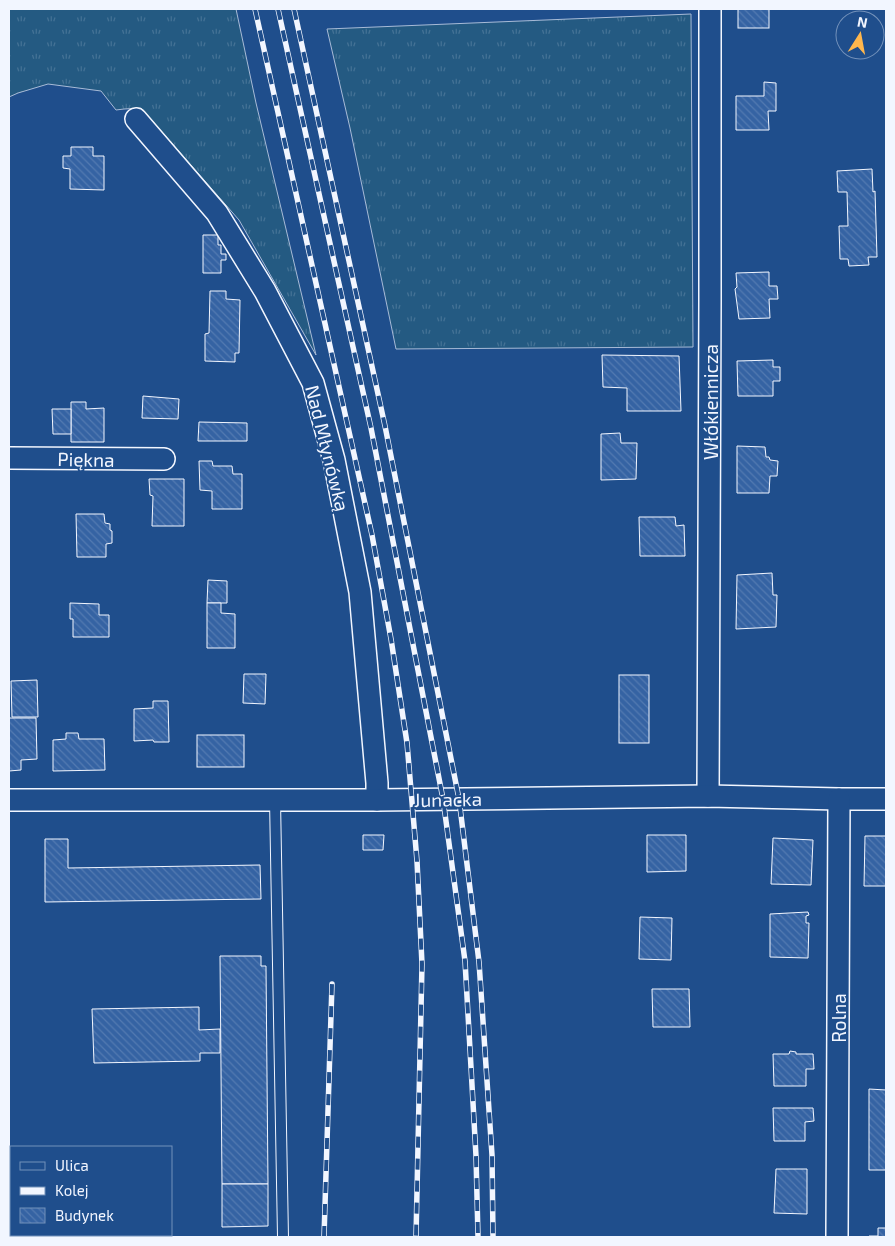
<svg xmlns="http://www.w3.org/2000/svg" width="895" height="1246" viewBox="0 0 895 1246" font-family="'Exo 2',sans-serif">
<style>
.grass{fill:url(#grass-tufts);stroke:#a8bbd7}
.building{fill:url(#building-back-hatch);stroke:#f2f6ff}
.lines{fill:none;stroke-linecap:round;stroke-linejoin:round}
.lane-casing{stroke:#f2f6ff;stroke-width:12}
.street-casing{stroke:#f2f6ff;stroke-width:24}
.lane{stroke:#1f4e8c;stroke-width:10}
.street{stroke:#1f4e8c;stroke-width:21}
.rail-casing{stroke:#f2f6ff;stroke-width:5.5}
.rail{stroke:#1f4e8c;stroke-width:4;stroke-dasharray:11;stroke-linecap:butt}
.labels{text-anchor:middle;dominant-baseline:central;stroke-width:4;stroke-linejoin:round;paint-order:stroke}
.street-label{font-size:19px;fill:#f2f6ff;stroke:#1f4e8c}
</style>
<defs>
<pattern id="grass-tufts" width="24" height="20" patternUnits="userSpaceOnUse" patternTransform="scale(1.25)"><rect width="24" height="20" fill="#245a82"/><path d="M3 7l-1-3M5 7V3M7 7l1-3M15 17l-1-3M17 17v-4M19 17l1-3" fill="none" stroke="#447295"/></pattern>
<pattern id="building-back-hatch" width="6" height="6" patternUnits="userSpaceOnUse" patternTransform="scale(1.25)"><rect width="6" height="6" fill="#3563a3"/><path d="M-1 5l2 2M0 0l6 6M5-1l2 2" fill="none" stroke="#537ab1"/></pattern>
</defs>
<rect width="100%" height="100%" fill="#1f4e8c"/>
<!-- grass -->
<g class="grass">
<polygon points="9,9 236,9 256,103 316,355 239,220 141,108 124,109 116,110 101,91 48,84 18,93 9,97"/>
<polygon points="691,14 693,347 396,349 350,128 327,29"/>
</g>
<!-- building -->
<g class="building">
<rect x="738" y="9" width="31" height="19"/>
<polygon points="764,82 776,83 776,111 768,111 769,130 736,130 736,96 764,96"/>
<polygon points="71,147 93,147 93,156 104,156 104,190 70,189 70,169 63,168 63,156 71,156"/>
<polygon points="872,169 873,192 875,191 877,257 868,257 869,265 849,266 848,259 840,259 839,226 848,226 847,192 838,192 837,171"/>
<polygon points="203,235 218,235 218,245 221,245 221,254 226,254 226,260 221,260 221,273 203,273"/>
<polygon points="769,272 769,286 777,286 778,299 769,299 770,318 739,319 735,289 737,287 736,273"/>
<polygon points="210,291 226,291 226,299 240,300 239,353 235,353 235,362 205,361 205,334 209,333"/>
<polygon points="602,355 679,356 681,411 627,411 627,388 603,387"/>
<polygon points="773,360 773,367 780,367 780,381 773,381 773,396 738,396 737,361"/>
<polygon points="143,396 179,399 178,419 142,418"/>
<polygon points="71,402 86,402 86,409 104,408 104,442 71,442"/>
<polygon points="52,409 71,409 71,434 53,434"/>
<polygon points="199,422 247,423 247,441 198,441"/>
<polygon points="620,433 621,443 637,443 636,479 601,480 601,434"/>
<polygon points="737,446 765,447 766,457 769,457 770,460 778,461 777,476 770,476 769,493 737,493"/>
<polygon points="199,461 212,461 213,466 232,466 233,474 242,474 242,509 212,509 212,491 200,490"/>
<polygon points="149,479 184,479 184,526 152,526 153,496 150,495"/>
<polygon points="76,514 104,514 105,523 110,524 110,530 112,531 112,543 106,544 106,557 77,557"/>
<polygon points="639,517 675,517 676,526 684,525 685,556 640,556"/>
<polygon points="772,573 773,595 777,595 776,627 736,629 737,575"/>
<polygon points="208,580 227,581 227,603 207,603"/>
<polygon points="70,603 99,604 99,615 109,615 109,637 73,637 73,619 70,619"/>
<polygon points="207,603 221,603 221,613 235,614 235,648 207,648"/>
<polygon points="244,674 266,674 265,704 243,703"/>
<rect x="619" y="675" width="30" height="68"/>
<polygon points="37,680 38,717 12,717 11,681"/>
<polygon points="153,701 168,701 169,742 154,742 153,740 134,741 134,709 153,708"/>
<polygon points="9,718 36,718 37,759 21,760 21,770 9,771"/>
<polygon points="66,733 78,733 79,739 104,739 105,770 53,771 53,740 66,739"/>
<rect x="197" y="735" width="47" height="32"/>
<polygon points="363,835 384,835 383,850 363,850"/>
<polygon points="647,835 686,835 686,871 647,872"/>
<polygon points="865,836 886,836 886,886 864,886"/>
<polygon points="773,838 813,840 811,885 771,884"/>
<polygon points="45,839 68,839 68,868 260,865 261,899 45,902"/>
<polygon points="808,912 809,915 806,916 806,923 809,923 808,958 770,957 770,914"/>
<polygon points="640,917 672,918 671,960 639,959"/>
<polygon points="220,956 261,956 261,966 266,966 268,1184 222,1184"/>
<polygon points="652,989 689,989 690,1027 653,1027"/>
<polygon points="199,1007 199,1030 220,1029 220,1053 200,1053 200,1061 94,1063 92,1009"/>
<polygon points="790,1051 796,1052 796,1054 813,1054 814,1069 806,1069 806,1086 774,1086 773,1054 789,1054"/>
<polygon points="869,1089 886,1090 886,1170 869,1170"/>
<polygon points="773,1108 813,1108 814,1121 805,1122 805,1141 774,1141"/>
<polygon points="776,1169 807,1169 807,1214 774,1213"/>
<polygon points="222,1184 268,1184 268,1226 222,1227"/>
<polygon points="878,1228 886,1228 886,1237 869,1237 869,1236 878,1236"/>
</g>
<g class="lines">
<!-- lane casing -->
<g class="lane-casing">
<polyline id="lane" points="275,800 283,1237"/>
</g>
<!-- street casing -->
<g class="street-casing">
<g id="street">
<polyline points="136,119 217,213 265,291 313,383 334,460 360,592 377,783 377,800"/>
<polyline points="9,458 164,459"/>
<polyline points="708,796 710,301 710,9"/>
<polyline points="9,800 377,800 708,796 839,799 886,799"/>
<polyline points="837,1237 839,799"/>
</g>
</g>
<!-- lane -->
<use href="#lane" class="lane"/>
<!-- street -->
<use href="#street" class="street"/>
<!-- rail casing -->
<g class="rail-casing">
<g id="rail">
<polyline points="255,9 372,535 391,639 407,743 417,861 422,964 416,1237"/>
<polyline points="278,9 371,428 443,799 465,961 476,1156 478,1237"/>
<polyline points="294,9 385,426 459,799 479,962 492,1155 493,1237"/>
<polyline points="324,1237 332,984"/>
</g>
</g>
<!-- rail -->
<use href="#rail" class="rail"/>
</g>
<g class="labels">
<!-- street labels -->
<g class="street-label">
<text transform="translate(710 402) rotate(-90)">Włókiennicza</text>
<text transform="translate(328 448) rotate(76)">Nad Młynówką</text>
<text transform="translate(86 459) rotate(1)">Piękna</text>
<text transform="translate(448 799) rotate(-1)">Junacka</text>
<text transform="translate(838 1018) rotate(-90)">Rolna</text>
</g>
</g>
<!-- border -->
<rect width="895" height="1246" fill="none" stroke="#f2f6ff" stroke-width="20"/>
<!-- legend -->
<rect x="10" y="1146" width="162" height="90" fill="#1f4e8c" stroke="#7391ba"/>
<rect x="20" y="1162" width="25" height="8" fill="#1f4e8c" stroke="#7391ba"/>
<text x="55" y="1171" font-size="15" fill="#f2f6ff">Ulica</text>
<rect x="20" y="1187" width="25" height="8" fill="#f2f6ff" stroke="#7391ba"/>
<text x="55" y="1196" font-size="15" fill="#f2f6ff">Kolej</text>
<rect x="20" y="1208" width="25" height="15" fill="url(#building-back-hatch)" stroke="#7391ba"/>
<text x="55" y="1221" font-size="15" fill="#f2f6ff">Budynek</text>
<!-- north arrow -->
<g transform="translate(860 35) rotate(11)"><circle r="24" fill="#1f4e8c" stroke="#7391ba"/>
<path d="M0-4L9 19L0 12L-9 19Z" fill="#ffb74d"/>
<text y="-8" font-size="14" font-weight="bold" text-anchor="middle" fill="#f2f6ff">N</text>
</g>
</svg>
